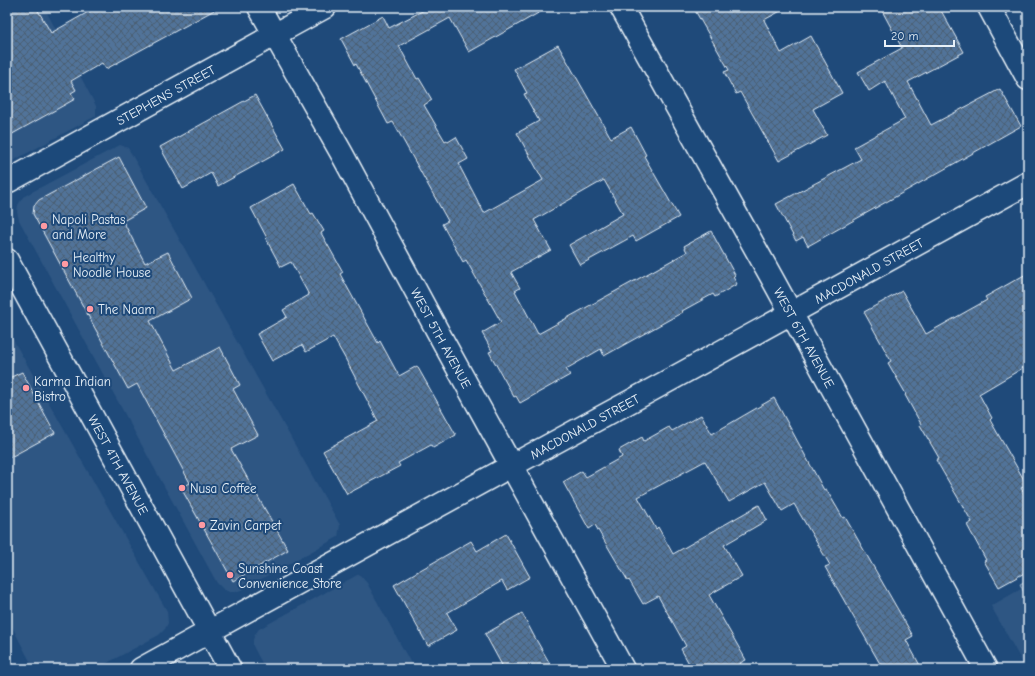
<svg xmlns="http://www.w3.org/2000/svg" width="1035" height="676" viewBox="0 0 1035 676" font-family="'Comic Neue',sans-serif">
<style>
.built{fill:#2e5683}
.grass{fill:url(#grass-dots);stroke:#92aac2}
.building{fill:url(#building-cross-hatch);stroke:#e8f1f8}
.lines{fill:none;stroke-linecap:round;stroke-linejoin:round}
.minor-casing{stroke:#e8f1f8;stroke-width:25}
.major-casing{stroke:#e8f1f8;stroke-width:25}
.minor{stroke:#1f4a7a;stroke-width:22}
.major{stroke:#1f4a7a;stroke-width:22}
.poi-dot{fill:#ff9aa2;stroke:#1f4a7a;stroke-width:1.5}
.labels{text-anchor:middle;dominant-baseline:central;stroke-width:4;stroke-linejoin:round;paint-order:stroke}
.street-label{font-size:13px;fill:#e8f1f8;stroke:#1f4a7a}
.poi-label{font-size:13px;fill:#e8f1f8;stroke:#1f4a7a;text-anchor:start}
</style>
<defs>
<pattern id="grass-dots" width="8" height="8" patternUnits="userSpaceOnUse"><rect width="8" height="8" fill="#3c628c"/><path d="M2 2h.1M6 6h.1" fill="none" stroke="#58799d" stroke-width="1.8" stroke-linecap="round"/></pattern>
<pattern id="building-cross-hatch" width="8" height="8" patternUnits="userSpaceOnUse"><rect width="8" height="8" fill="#517399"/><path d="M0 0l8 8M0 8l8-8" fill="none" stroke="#4c5e72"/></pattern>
</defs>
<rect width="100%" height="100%" fill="#1f4a7a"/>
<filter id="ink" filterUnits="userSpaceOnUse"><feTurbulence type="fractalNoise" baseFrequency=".025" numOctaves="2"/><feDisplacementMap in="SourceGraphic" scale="8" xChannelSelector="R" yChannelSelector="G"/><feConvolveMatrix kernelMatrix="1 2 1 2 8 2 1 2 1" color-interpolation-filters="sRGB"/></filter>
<g filter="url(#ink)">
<!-- built -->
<g class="built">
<polygon points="7,7 44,7 96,106 96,116 7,164"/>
<polygon points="120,145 128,148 340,525 338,537 243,589 236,592 229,592 223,589 217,583 19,220 17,212 18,205 23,197 30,193"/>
<polygon points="7,329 167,611 168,623 165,629 159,635 96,669 34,669 7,617"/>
<polygon points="359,574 367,583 414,669 265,669 253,646 253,640 255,634 259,629"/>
<polygon points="1028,585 1028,669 1026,669 991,606"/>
</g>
<!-- grass -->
<polygon class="grass" points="1028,580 1028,601 1020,584"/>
<!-- building -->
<g class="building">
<polygon points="7,7 36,7 51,33 97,7 220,7 106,69 102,63 71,81 76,90 71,93 75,99 7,137"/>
<polygon points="430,7 549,7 469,52 450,18 399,46 417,79 419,78 432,100 424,105 445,141 447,140 448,142 456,137 468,159 459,164 461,167 460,167 484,213 543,180 517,133 539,121 524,94 527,93 514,69 558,45 611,138 631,127 646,155 644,156 679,217 636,241 633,236 580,265 569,245 623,214 604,180 534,220 551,250 511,272 520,288 515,291 538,334 687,252 684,246 711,231 735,275 733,277 737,284 715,297 713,294 682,311 683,312 604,356 601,349 566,369 570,375 520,403 516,396 514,397 489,352 492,351 482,333 501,322 466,260 463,262 442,224 448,221 393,122 388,124 356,64 355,65 341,39 383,16 389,28"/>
<polygon points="693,7 788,7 764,20 781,53 811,36 842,93 813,109 827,135 779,161 740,92 736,94 724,72 729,70"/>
<polygon points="880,7 939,7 964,52 908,82 931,125 1000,89 1021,126 808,246 803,237 796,241 776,204 861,159 854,147 905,119 885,81 869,91 858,72 902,48"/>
<polygon points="255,95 285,149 218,186 211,173 183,189 160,147"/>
<polygon points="119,157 146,208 123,221 145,263 168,252 192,298 150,321 176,370 220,347 240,385 233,389 258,435 231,449 288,550 233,581 181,488 190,483 137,384 128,389 33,214 34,206 39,200"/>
<polygon points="294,184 311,214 313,213 324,231 321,233 343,272 340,274 378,343 380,341 399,376 417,366 456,435 433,448 431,445 398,463 400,466 347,494 323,451 378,421 346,360 333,337 306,352 302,345 272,361 257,334 287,317 283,310 309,295 291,262 281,267 266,239 267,238 251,208"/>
<polygon points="1028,273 1028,365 979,394 992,418 990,420 1027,485 1021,488 1028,500 1028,571 999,587 984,561 986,560 967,525 972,522 936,460 939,458 920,425 921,424 905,395 906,394 888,363 891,361 864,312 902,291 926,334 987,300 985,297"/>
<polygon points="22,372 55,433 7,459 7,379"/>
<polygon points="774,398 824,490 826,489 843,518 845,517 913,636 906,640 922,669 883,669 825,567 830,565 794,504 782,511 765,482 729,502 705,461 638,497 656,529 658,527 673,554 759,505 767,520 724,545 742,576 709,595 746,660 740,663 744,669 692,669 681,649 686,646 658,596 643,604 629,580 628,581 595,525 589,529 563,482 582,471 586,477 622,457 619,450 642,437 644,441 669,427 672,431 701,415 712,434"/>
<polygon points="506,534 530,577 507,590 502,581 447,613 457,630 428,646 394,585 471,541 477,551"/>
<polygon points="522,613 534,636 553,669 504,669 485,634"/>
</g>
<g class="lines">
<!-- minor casing -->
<g class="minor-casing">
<g id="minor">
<path id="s1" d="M259,7L342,154L445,345L623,669"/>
<path id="s2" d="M621,7L773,280L986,669"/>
<polyline points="989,7 1028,79"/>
<path id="s3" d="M7,182L325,7"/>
<path id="s4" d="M210,631L511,466L657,387L1028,183"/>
</g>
</g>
<!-- major casing -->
<g class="major-casing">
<g id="major">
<path id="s5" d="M7,260L230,669"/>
<polyline points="141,669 210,631"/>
</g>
</g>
<!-- minor -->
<use href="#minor" class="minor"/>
<!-- major -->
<use href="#major" class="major"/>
</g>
</g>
<!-- markers -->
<g class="poi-dot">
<circle cx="44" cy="226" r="4"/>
<circle cx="65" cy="264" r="4"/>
<circle cx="90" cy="309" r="4"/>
<circle cx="26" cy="388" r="4"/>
<circle cx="182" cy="488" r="4"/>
<circle cx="202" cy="525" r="4"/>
<circle cx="230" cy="575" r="4"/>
</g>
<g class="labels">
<!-- street labels -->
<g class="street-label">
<text stroke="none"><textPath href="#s3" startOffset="181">STEPHENS STREET</textPath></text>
<text stroke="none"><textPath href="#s4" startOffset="751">MACDONALD STREET</textPath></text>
<text stroke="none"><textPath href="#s2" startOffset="378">WEST 6TH AVENUE</textPath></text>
<text stroke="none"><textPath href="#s1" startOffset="378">WEST 5TH AVENUE</textPath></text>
<text stroke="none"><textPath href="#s4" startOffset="427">MACDONALD STREET</textPath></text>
<text stroke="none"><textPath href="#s5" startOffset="233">WEST 4TH AVENUE</textPath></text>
</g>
<!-- poi labels -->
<g class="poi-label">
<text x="52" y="219">Napoli Pastas<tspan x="52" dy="15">and More</tspan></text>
<text x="73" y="257">Healthy<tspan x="73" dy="15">Noodle House</tspan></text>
<text x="98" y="309">The Naam</text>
<text x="34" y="381">Karma Indian<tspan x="34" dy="15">Bistro</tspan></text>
<text x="190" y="488">Nusa Coffee</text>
<text x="210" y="525">Zavin Carpet</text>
<text x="238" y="568">Sunshine Coast<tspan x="238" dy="15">Convenience Store</tspan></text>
</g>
</g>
<!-- margin -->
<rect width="1035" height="676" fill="none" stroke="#1f4a7a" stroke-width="24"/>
<rect x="12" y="12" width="1011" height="652" fill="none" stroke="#e8f1f8" stroke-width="1.5" filter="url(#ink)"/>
<!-- scale -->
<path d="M885 40v6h69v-6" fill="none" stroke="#e8f1f8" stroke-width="2"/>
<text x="891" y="40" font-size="12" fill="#e8f1f8" stroke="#1f4a7a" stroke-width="3" paint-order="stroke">20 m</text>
</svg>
